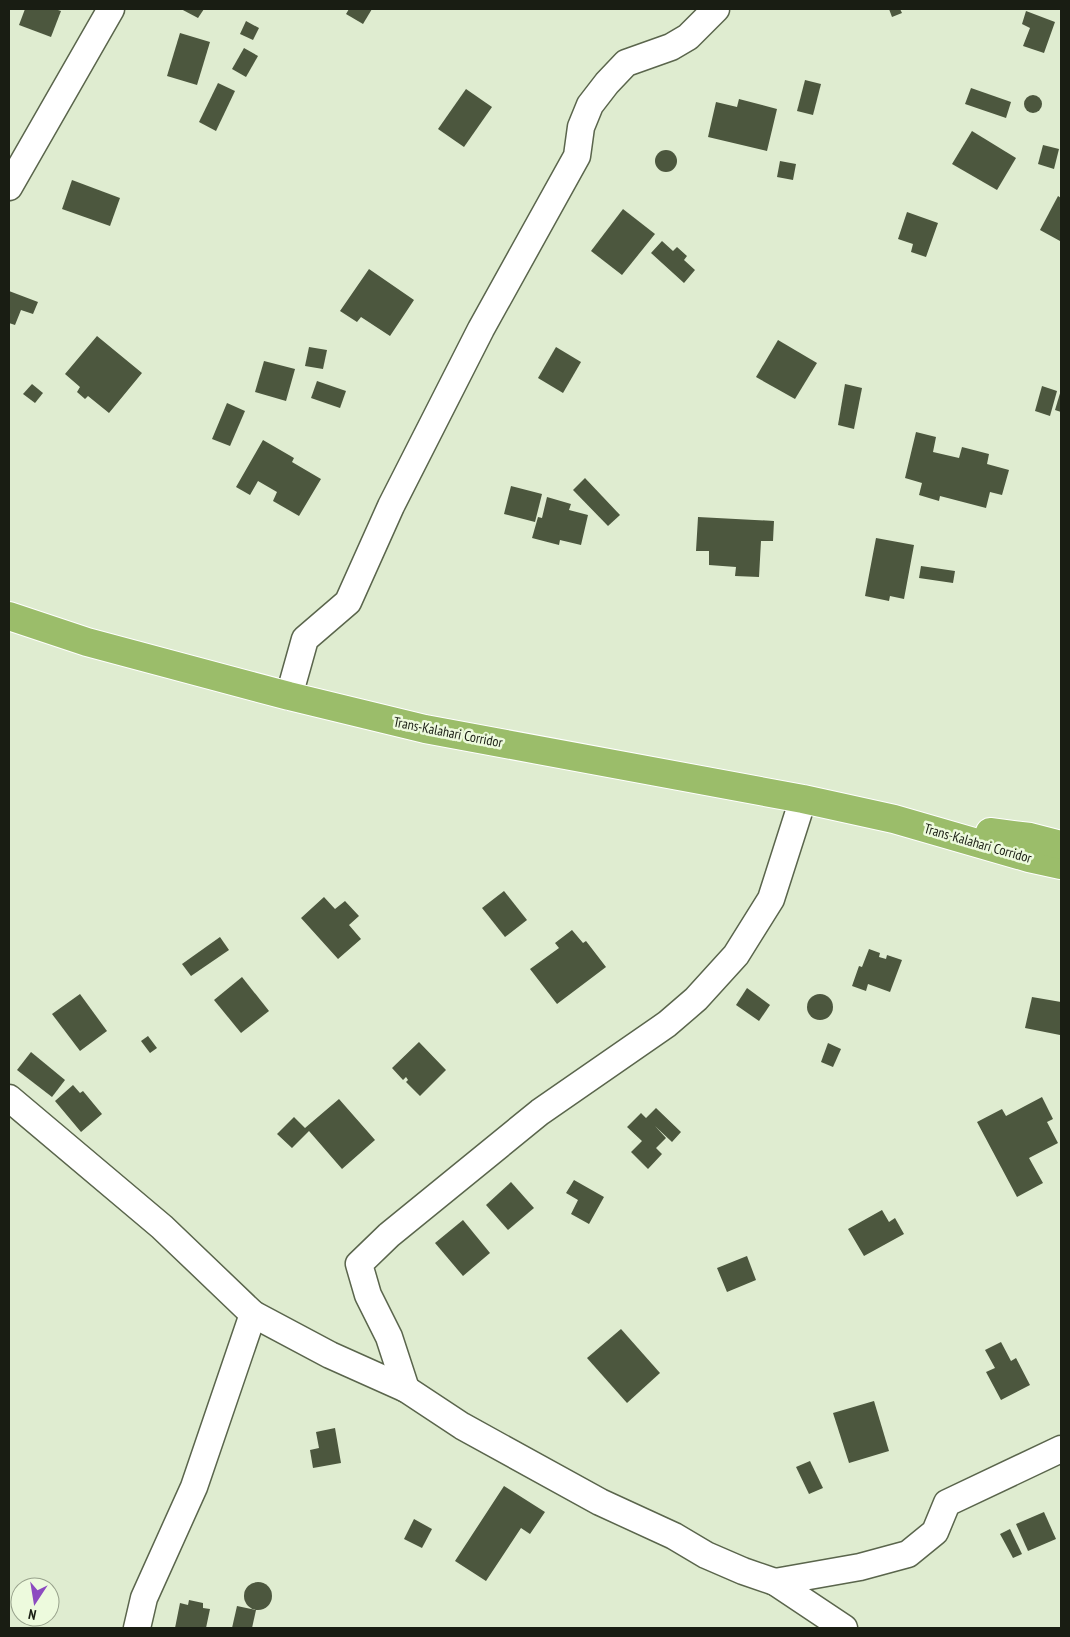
<svg xmlns="http://www.w3.org/2000/svg" width="1070" height="1637" viewBox="0 0 1070 1637" font-family="'PT Sans Narrow',sans-serif">
<style>
.building{fill:#4c573e}
.lines{fill:none;stroke-linecap:round;stroke-linejoin:round}
.street-casing{stroke:#5a654c;stroke-width:29}
.highway-casing{stroke:#fff;stroke-width:30}
.street{stroke:#fff;stroke-width:26}
.highway{stroke:#9bbd6a;stroke-width:28}
.labels{text-anchor:middle;dominant-baseline:central;stroke-width:5;stroke-linejoin:round;paint-order:stroke}
.street-label{font-size:14px;fill:#191d13;stroke:#edfadd}
</style>
<rect width="100%" height="100%" fill="#dfecd0"/>
<!-- building -->
<g class="building">
<polygon points="25,9 55,9 61,11 51,37 19,25"/>
<polygon points="181,9 204,9 198,18"/>
<polygon points="349,9 372,9 363,24 346,14"/>
<polygon points="889,9 900,9 902,13 892,17"/>
<polygon points="1026,11 1055,22 1044,53 1023,46 1030,28 1022,24"/>
<polygon points="246,21 259,28 253,40 240,34"/>
<polygon points="180,33 210,42 197,85 167,76"/>
<polygon points="244,48 258,56 246,77 232,69"/>
<polygon points="805,80 821,84 813,115 797,111"/>
<polygon points="218,83 235,91 216,131 199,122"/>
<polygon points="971,88 1011,102 1006,118 965,104"/>
<polygon points="466,89 492,107 464,147 438,129"/>
<circle cx="1033" cy="104" r="9"/>
<polygon points="739,99 777,109 767,151 708,137 716,102 737,107"/>
<polygon points="972,131 1016,158 997,190 952,164"/>
<polygon points="1043,145 1059,149 1054,169 1038,164"/>
<circle cx="666" cy="161" r="11"/>
<polygon points="780,161 796,164 793,180 777,177"/>
<polygon points="72,180 120,198 110,226 62,209"/>
<polygon points="1058,196 1061,198 1060,241 1040,230"/>
<polygon points="623,209 655,234 622,275 591,251"/>
<polygon points="907,212 938,223 926,257 911,252 913,244 898,239"/>
<polygon points="662,241 673,251 677,247 687,256 684,260 695,270 684,283 651,253"/>
<polygon points="369,269 414,300 390,336 361,317 357,322 340,311"/>
<polygon points="9,291 38,302 33,314 21,310 15,325 9,323"/>
<polygon points="97,336 142,373 109,413 88,396 85,399 77,392 80,387 65,374"/>
<polygon points="778,340 817,363 795,399 756,377"/>
<polygon points="309,347 327,350 323,369 305,366"/>
<polygon points="556,347 581,362 563,393 538,378"/>
<polygon points="264,361 295,369 286,401 255,392"/>
<polygon points="317,381 346,391 340,408 311,398"/>
<polygon points="32,384 43,393 35,403 23,394"/>
<polygon points="845,384 862,388 854,429 838,425"/>
<polygon points="1042,386 1057,391 1050,416 1035,411"/>
<polygon points="1061,390 1061,412 1055,410"/>
<polygon points="227,403 245,411 230,446 212,439"/>
<polygon points="916,432 936,437 933,452 959,458 962,447 989,454 987,464 1009,470 1002,495 990,492 986,508 940,496 939,501 919,495 922,483 905,478"/>
<polygon points="263,440 294,458 292,462 321,479 299,516 273,501 277,492 258,481 250,495 236,487"/>
<polygon points="585,478 620,515 608,526 573,490"/>
<polygon points="511,486 542,494 535,522 504,514"/>
<polygon points="547,497 571,504 569,510 588,515 581,545 560,540 559,545 532,538 538,517 542,518"/>
<polygon points="698,517 774,521 773,541 761,541 759,577 735,576 736,567 709,565 709,551 696,551"/>
<polygon points="876,538 914,545 904,599 890,596 889,601 865,596"/>
<polygon points="921,566 955,571 953,583 919,578"/>
<polygon points="504,891 527,920 505,937 482,908"/>
<polygon points="324,897 335,909 345,901 359,916 349,925 361,939 338,959 301,918"/>
<polygon points="572,930 583,943 586,941 606,967 557,1004 530,969 559,948 555,943"/>
<polygon points="220,937 229,950 191,976 182,964"/>
<polygon points="869,949 880,953 879,957 886,959 887,955 902,960 890,992 868,984 866,991 852,986 859,966 862,967"/>
<polygon points="242,977 269,1011 241,1033 214,1000"/>
<polygon points="747,988 770,1005 759,1021 736,1005"/>
<circle cx="820" cy="1007" r="13"/>
<polygon points="80,994 107,1031 80,1051 52,1014"/>
<polygon points="1032,997 1061,1002 1060,1035 1025,1028"/>
<polygon points="148,1036 157,1048 150,1053 141,1041"/>
<polygon points="419,1042 446,1070 420,1096 406,1082 408,1080 406,1077 403,1080 392,1068"/>
<polygon points="828,1043 841,1049 833,1067 821,1062"/>
<polygon points="31,1052 65,1080 52,1097 17,1070"/>
<polygon points="73,1085 80,1093 83,1091 102,1114 81,1132 55,1101"/>
<polygon points="1042,1097 1053,1119 1047,1122 1058,1143 1029,1158 1043,1183 1017,1197 977,1122 1002,1109 1006,1116"/>
<polygon points="339,1099 375,1140 342,1169 309,1131 292,1148 277,1134 294,1117 305,1128"/>
<polygon points="656,1108 681,1132 672,1142 655,1126 666,1138 656,1148 662,1154 648,1169 631,1152 642,1141 627,1127 641,1113 646,1118"/>
<polygon points="574,1180 604,1197 589,1224 571,1214 578,1200 566,1193"/>
<polygon points="511,1182 534,1208 508,1230 486,1205"/>
<polygon points="882,1210 889,1222 895,1218 904,1234 864,1256 848,1229"/>
<polygon points="463,1220 490,1253 463,1276 435,1243"/>
<polygon points="747,1256 756,1280 727,1292 717,1268"/>
<polygon points="621,1329 660,1373 627,1403 587,1358"/>
<polygon points="1001,1342 1011,1361 1016,1358 1030,1385 1001,1400 986,1372 995,1368 985,1350"/>
<polygon points="874,1401 889,1451 849,1463 833,1413"/>
<polygon points="335,1428 341,1463 313,1468 310,1450 319,1448 316,1432"/>
<polygon points="810,1461 823,1488 809,1494 796,1467"/>
<polygon points="504,1486 545,1512 530,1534 521,1528 486,1581 455,1561"/>
<polygon points="1044,1512 1056,1539 1028,1551 1016,1524"/>
<polygon points="414,1519 432,1529 422,1548 404,1539"/>
<polygon points="1010,1529 1022,1554 1013,1558 1000,1534"/>
<circle cx="258" cy="1596" r="14"/>
<polygon points="189,1600 203,1603 203,1608 210,1609 206,1628 175,1628 180,1603 188,1605"/>
<polygon points="237,1606 256,1610 252,1628 232,1628"/>
</g>
<g class="lines">
<!-- street casing -->
<g class="street-casing">
<g id="street">
<polyline points="9,187 111,9"/>
<polyline points="289,696 305,639 348,602 391,506 481,329 577,156 581,127 590,105 607,83 626,63 671,47 688,37 716,9"/>
<polyline points="9,1098 162,1227 253,1314 330,1355 406,1389 462,1426 600,1502 674,1536 706,1555 743,1571 775,1582 844,1628"/>
<polyline points="406,1389 389,1337 368,1295 359,1264 389,1235 540,1112 667,1024 696,999 736,955 771,899 803,799"/>
<polyline points="775,1582 860,1567 908,1554 935,1532 947,1503 1061,1449"/>
<polyline points="137,1628 144,1598 194,1487 253,1314"/>
</g>
</g>
<!-- highway casing -->
<g class="highway-casing">
<g id="highway">
<polyline points="9,616 87,642 289,696 425,729 803,799 894,819 1029,858 1061,865"/>
<polyline points="990,832 1030,837 1061,845"/>
</g>
</g>
<!-- street -->
<use href="#street" class="street"/>
<!-- highway -->
<use href="#highway" class="highway"/>
</g>
<g class="labels">
<!-- street labels -->
<g class="street-label">
<text transform="translate(448 732) rotate(11)">Trans-Kalahari Corridor</text>
<text transform="translate(978 843) rotate(16)">Trans-Kalahari Corridor</text>
</g>
</g>
<!-- border -->
<rect width="1070" height="1637" fill="none" stroke="#191d13" stroke-width="20"/>
<!-- north arrow -->
<g transform="translate(35 1602) rotate(192)"><circle r="24" fill="#edfadd" stroke="#98a28c"/>
<path d="M0-4L9 19L0 12L-9 19Z" fill="#8c4bc0"/>
<text y="-8" font-size="14" font-weight="bold" text-anchor="middle" fill="#191d13">N</text>
</g>
</svg>
